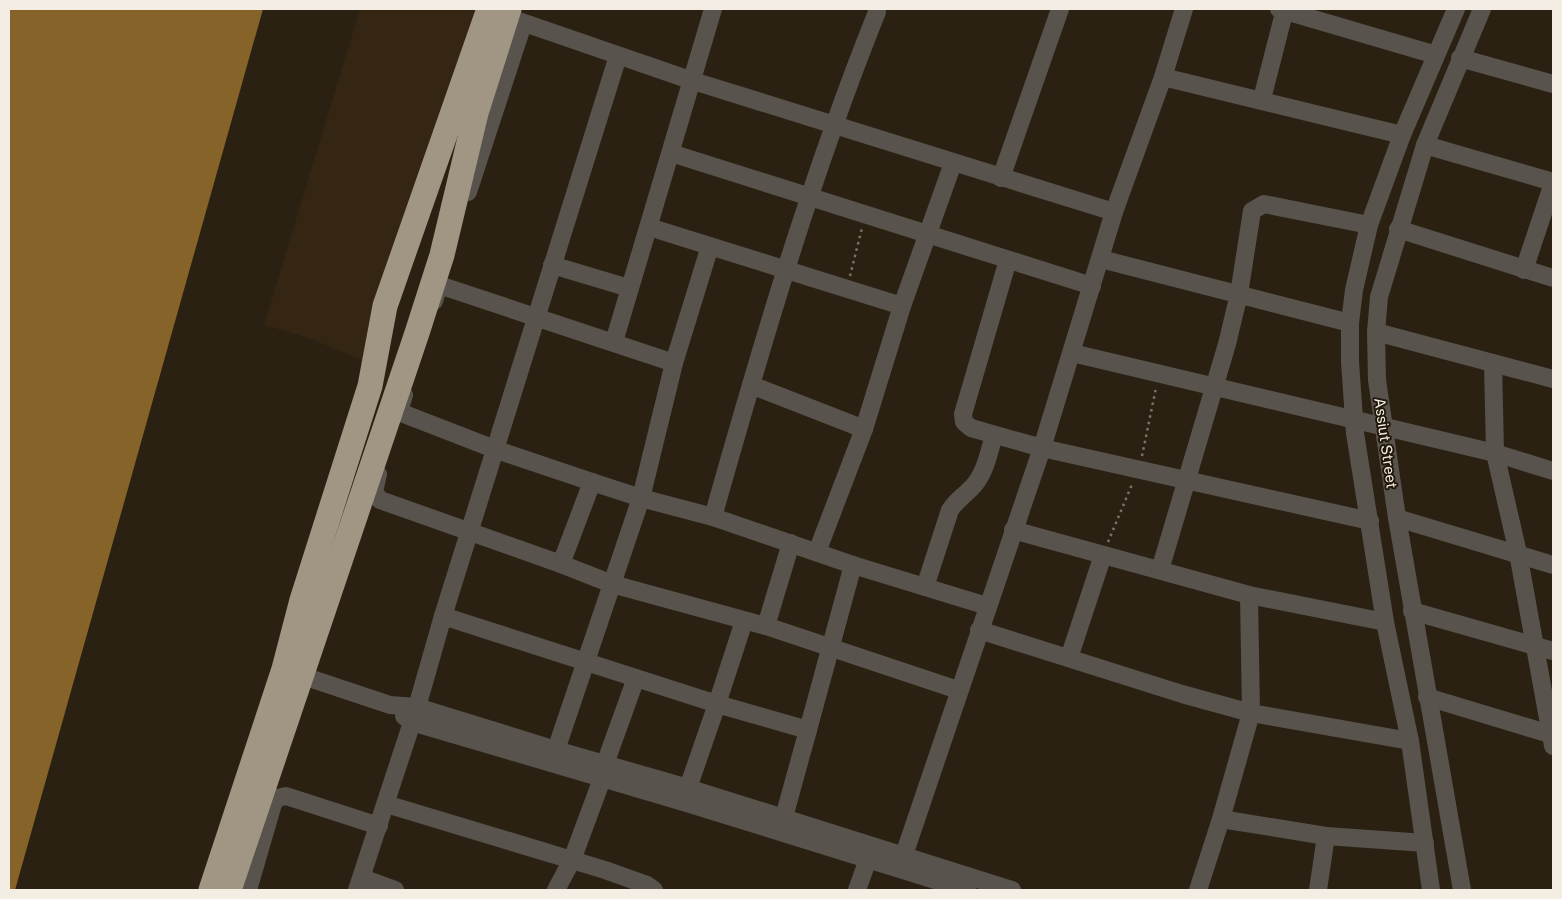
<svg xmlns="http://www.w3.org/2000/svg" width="1562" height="899" viewBox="0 0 1562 899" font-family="'Public Sans',sans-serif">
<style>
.built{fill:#342612}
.water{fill:#866329}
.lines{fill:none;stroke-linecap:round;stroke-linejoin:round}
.path{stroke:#7a7366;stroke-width:2.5;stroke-dasharray:2.5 4;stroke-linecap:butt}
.minor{stroke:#58534c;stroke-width:18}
.highway{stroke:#a19584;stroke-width:25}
.labels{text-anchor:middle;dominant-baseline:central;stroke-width:4;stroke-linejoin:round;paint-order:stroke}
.street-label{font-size:15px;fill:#f3ede3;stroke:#211809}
</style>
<rect width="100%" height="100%" fill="#2a2113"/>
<!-- built -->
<polygon class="built" points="360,9 480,9 367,362 309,338 264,325"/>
<!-- water -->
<polygon class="water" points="9,9 263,9 15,890 9,890"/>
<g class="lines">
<!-- path -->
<g class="path">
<polyline points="850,276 862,228"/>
<polyline points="1142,456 1156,388"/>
<polyline points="1108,542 1133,482"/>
</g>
<!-- minor -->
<g class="minor">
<polyline points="1184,9 1163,77 1114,212 1042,448 1370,521"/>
<polyline points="1279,9 1436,55"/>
<polyline points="507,17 690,80 1114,212"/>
<polyline points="1460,58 1553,84"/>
<polyline points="1163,77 1402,135"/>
<polyline points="1262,99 1285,9"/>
<polyline points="1425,145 1553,182"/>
<polyline points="671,153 1092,286"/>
<polyline points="1001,178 1060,9"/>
<polyline points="468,192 523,24"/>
<polyline points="649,227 902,306 953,163"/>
<polyline points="1398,229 1553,278"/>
<polyline points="1101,259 1350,323"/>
<polyline points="552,265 629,288"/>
<polyline points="1524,270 1553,183"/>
<polyline points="434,301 439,285 674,363 641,498 556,750"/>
<polyline points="1376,332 1553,379"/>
<polyline points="614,342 713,9"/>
<polyline points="1072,353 1495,453 1553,471"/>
<polyline points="674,363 710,246"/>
<polyline points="1493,363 1495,453 1518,553 1553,746"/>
<polyline points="751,385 864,429"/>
<polyline points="404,395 399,412 497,450 592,482 641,498 713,517 853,565 987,606"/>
<polyline points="378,474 374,492 380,500 561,564 592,482"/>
<path d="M713,517C761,347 811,176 877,12"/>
<polyline points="1397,518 1553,565"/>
<polyline points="1013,530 1249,595 1385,622"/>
<polyline points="817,552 864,429 902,306"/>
<polyline points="561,564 612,584 766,626 958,690"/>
<polyline points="1160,570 1227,344 1239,294 1252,211 1264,204 1369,225"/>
<path d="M925,587L950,510C957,499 967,494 975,484C986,470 989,452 994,435"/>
<polyline points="1412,611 1553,651"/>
<polyline points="443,616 636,678 605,764"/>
<polyline points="766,626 791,543"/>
<polyline points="979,630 1182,694 1251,713 1410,741"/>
<polyline points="1069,658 1103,555"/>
<polyline points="291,672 390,705 417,707 556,750 688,788 1012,890"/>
<polyline points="636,678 717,704 744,621"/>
<polyline points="1427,697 1553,735"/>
<polyline points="404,716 412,722 687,803 967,890"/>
<polyline points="688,788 717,704 808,730 853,565"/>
<polyline points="386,804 605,870 647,885 654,890"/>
<polyline points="784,817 808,730"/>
<polyline points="1221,819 1326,836 1425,843"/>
<polyline points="904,855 1042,448 971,428 964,422 963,414 1008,260"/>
<polyline points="362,878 395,890"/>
<polyline points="248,890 273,804 277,798 286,796 379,826"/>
<polyline points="357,890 417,707 443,616 618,56"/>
<polyline points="556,890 572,860 602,779"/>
<polyline points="857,890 872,848"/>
<polyline points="1198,890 1221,819 1251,713 1249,595"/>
<polyline points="1318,890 1326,836"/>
<polyline points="1431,890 1410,741 1385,622 1355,433 1350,362 1350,323 1354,290 1369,225 1402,135 1456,9"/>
<polyline points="1462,890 1397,518 1377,380 1376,332 1379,297 1425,145 1482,9"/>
</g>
<!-- highway -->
<g class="highway">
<polyline points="211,890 284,669 302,600 370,386 385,306 489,9"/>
<polyline points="229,890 417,333 442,255 476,113 509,9"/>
</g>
</g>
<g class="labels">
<!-- street labels -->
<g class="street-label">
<text transform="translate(1386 443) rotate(82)">Assiut Street</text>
</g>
</g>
<!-- border -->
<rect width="1562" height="899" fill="none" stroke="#f3ede3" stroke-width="20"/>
</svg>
